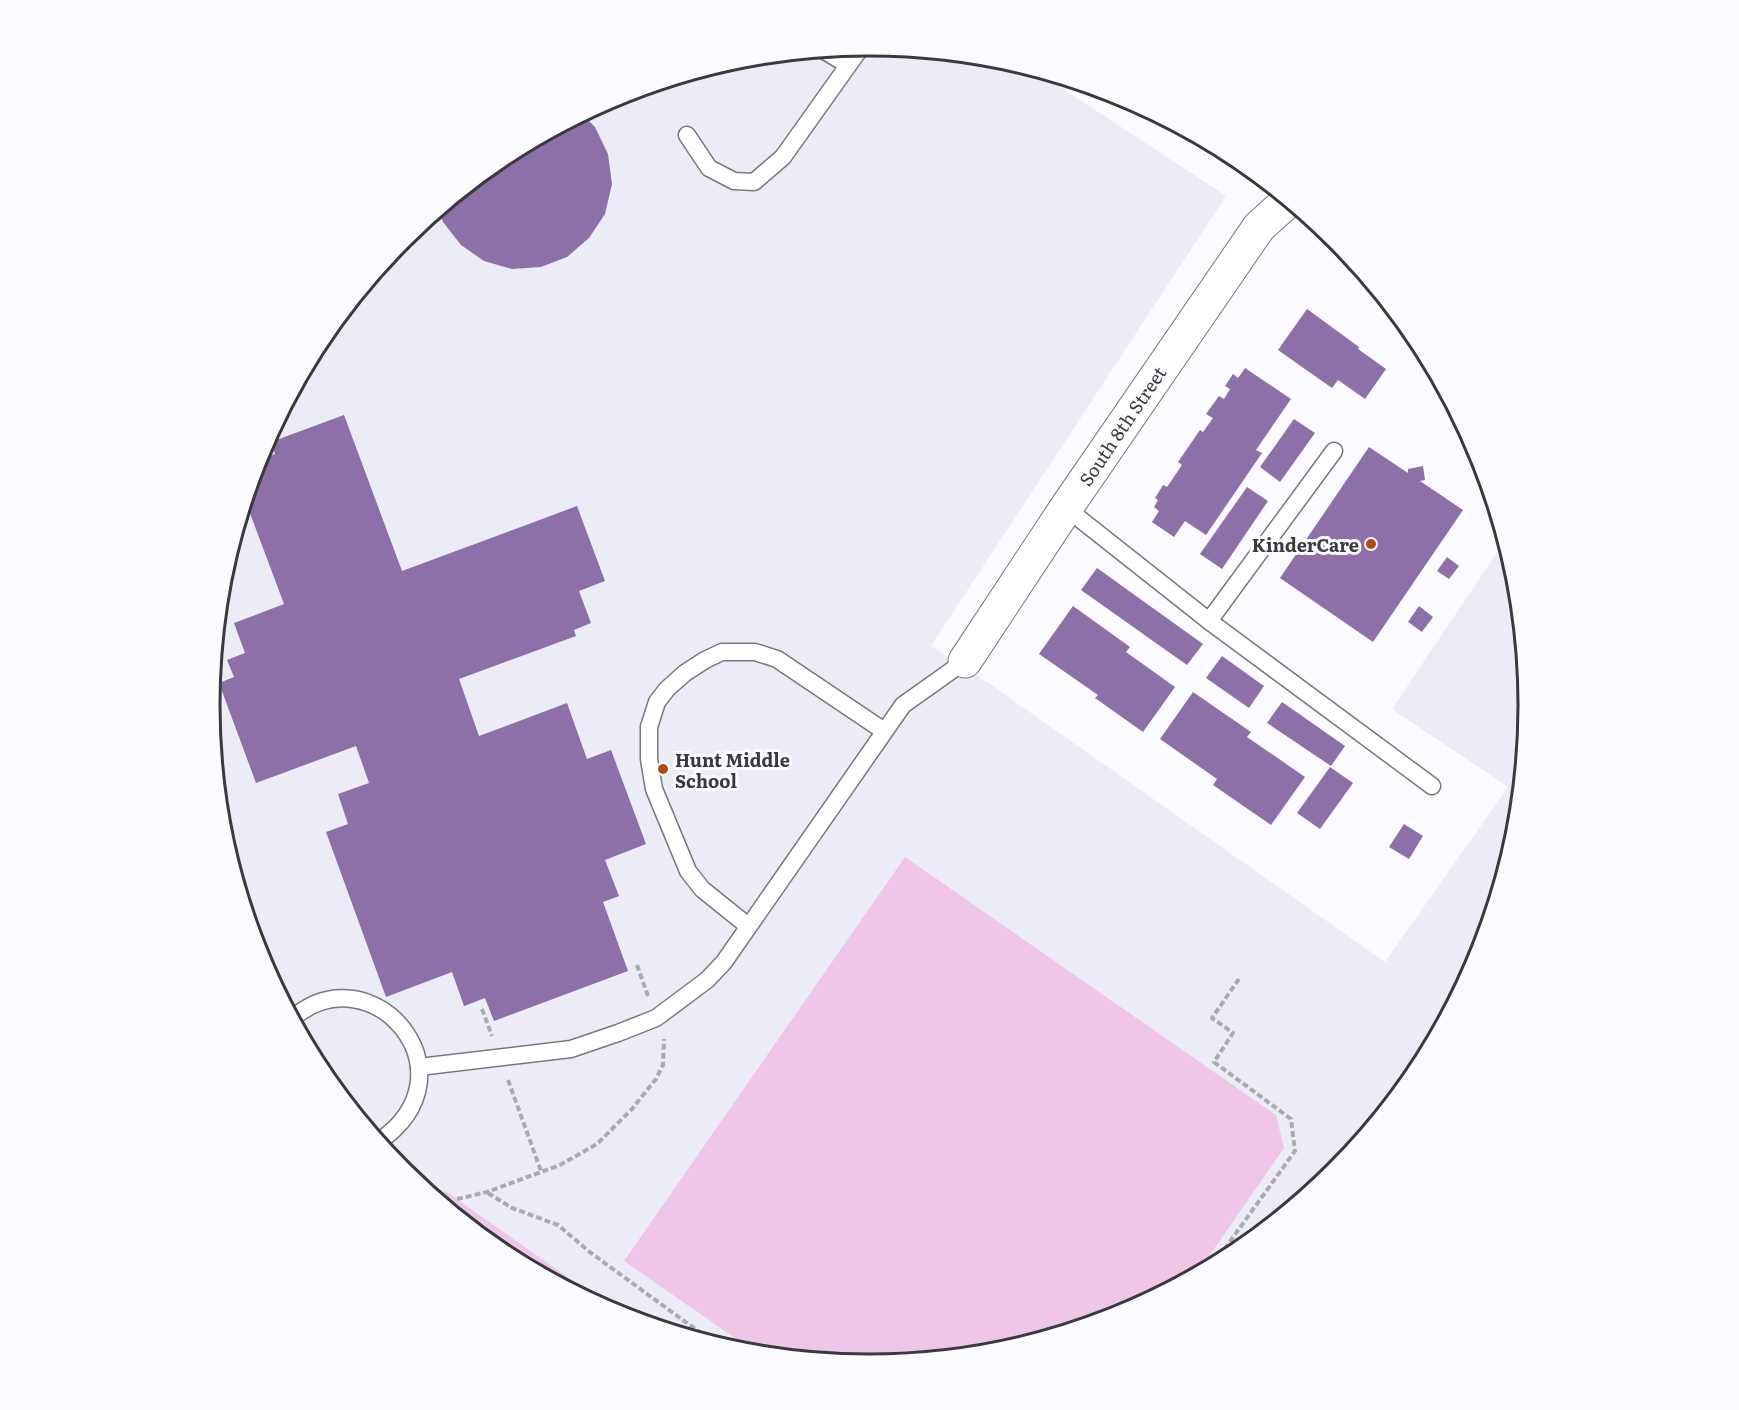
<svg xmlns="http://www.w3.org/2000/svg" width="1739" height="1410" viewBox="0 0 1739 1410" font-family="Literata,serif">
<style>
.built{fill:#ebecf6}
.green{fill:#efc5e8}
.building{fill:#8c70a7}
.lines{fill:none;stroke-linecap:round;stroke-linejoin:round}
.lane-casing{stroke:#78797e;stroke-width:19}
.street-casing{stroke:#78797e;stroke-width:35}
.path{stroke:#ababaf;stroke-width:4;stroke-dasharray:6 3;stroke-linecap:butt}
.lane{stroke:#fff;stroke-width:16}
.street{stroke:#fff;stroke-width:33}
.poi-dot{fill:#af4c15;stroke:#fafaff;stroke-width:2}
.labels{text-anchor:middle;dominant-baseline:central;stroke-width:6;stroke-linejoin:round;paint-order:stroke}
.street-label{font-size:18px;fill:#3a3a3c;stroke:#fafaff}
.poi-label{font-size:18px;font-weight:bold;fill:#3a3a3c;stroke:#fafaff;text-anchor:end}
.rim{fill:none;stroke:#3a3a3c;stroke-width:3}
</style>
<rect width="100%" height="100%" fill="#fafaff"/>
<!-- built -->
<polygon class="built" points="870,45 999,58 1030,67 1226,196 931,646 987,682 1385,962 1508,787 1392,709 1506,539 1517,577 1529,705 1517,834 1479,958 1418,1072 1336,1172 1236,1254 1122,1315 998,1352 869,1365 740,1352 617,1315 503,1254 403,1171 321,1071 260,957 222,833 210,705 222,576 260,452 321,338 403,238 503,156 617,95 741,58"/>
<!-- green -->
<g class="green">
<polygon points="905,857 1276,1115 1284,1148 1196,1275 1122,1315 998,1352 869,1365 758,1354 624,1261"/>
<polygon points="445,1191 626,1318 617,1315 503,1254 438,1201"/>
</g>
<!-- building -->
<g class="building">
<polygon points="582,114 595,127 608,154 612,184 605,214 589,238 567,257 541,267 512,269 484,261 461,245 443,222 438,209 503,156"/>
<polygon points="1307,309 1359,347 1358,349 1386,369 1365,399 1338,380 1332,388 1278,350"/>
<polygon points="1245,368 1291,399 1256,450 1262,453 1206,535 1185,521 1174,537 1152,522 1159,511 1154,507 1158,500 1155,498 1163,485 1167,487 1182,465 1178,462 1200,430 1203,432 1213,418 1206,414 1219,396 1224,399 1230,389 1225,386 1233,374 1238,378"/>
<polygon points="344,415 402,571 577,506 605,581 579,591 591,623 574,630 576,636 459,679 479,736 567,703 587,759 611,750 646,844 605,860 619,896 603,902 628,971 494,1021 485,998 464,1006 452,972 386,997 326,832 348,824 338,794 369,783 356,746 256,783 219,683 234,677 227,660 245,653 234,623 284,604 245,500 253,480 257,460 275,454 271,442"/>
<polygon points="1294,419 1315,433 1280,482 1260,467"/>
<polygon points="1369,447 1408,473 1408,469 1423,466 1425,480 1420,481 1463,510 1373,642 1280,578"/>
<polygon points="1247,487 1268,501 1222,569 1200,554"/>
<polygon points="1447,557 1459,566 1449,579 1437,571"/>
<polygon points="1097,568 1203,644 1187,665 1081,590"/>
<polygon points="1073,606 1130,647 1126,652 1175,687 1143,732 1095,698 1098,695 1039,654"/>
<polygon points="1419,606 1433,617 1422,632 1408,622"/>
<polygon points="1222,656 1264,686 1249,708 1206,678"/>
<polygon points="1193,692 1251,732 1247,737 1305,777 1271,825 1213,785 1217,779 1160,739"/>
<polygon points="1282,702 1345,746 1331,766 1267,723"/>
<polygon points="1330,767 1353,783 1320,829 1297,813"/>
<polygon points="1404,824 1423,836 1409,859 1389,847"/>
</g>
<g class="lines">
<!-- lane casing -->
<g class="lane-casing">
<g id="lane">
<polyline points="823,50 848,65"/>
<polyline points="687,135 709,168 734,181 754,182 783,157 862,46"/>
<polyline points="1066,508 1209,621 1432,786"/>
<polyline points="1209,621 1334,451"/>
<polyline points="748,926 702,889 688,871 654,789 649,759 649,727 657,702 667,689 685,673 705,660 722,652 755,652 777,659 884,731"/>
<path d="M292,1019C370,949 480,1073 378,1142"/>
<polyline points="419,1067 571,1049 618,1033 656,1018 707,980 724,962 903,705 965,661"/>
</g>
</g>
<!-- street casing -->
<g class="street-casing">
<polyline id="street" points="965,661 1066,508 1259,227 1289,200"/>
</g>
<!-- path -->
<g class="path">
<polyline points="637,965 648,996"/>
<polyline points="482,1009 492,1036"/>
<polyline points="508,1080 541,1171"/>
<polyline points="488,1193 512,1208 558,1225 591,1253 717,1345"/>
<polyline points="457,1199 487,1192 560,1165 597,1144 632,1109 656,1079 663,1065 664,1039"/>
<polyline points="1216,1265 1221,1254 1295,1151 1291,1119 1214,1062 1233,1033 1212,1018 1239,979"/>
</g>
<!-- lane -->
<use href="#lane" class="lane"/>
<!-- street -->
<use href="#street" class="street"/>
</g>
<!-- markers -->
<g class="poi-dot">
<circle cx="1371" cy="544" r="6"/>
<circle cx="663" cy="769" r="6"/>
</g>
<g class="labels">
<!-- street labels -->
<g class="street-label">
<text transform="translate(1122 426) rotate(-56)">South 8th Street</text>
</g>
<!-- poi labels -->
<g class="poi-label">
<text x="1359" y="544">KinderCare</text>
<text x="675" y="759" text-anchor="start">Hunt Middle<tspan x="675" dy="21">School</tspan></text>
</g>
</g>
<!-- crop -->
<path d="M0 0H1739V1410H0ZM220 705a649 649 0 1 1 1298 0a649 649 0 1 1-1298 0Z" fill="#fafaff" fill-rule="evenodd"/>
<path class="rim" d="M220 705a649 649 0 1 1 1298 0a649 649 0 1 1-1298 0Z"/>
</svg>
